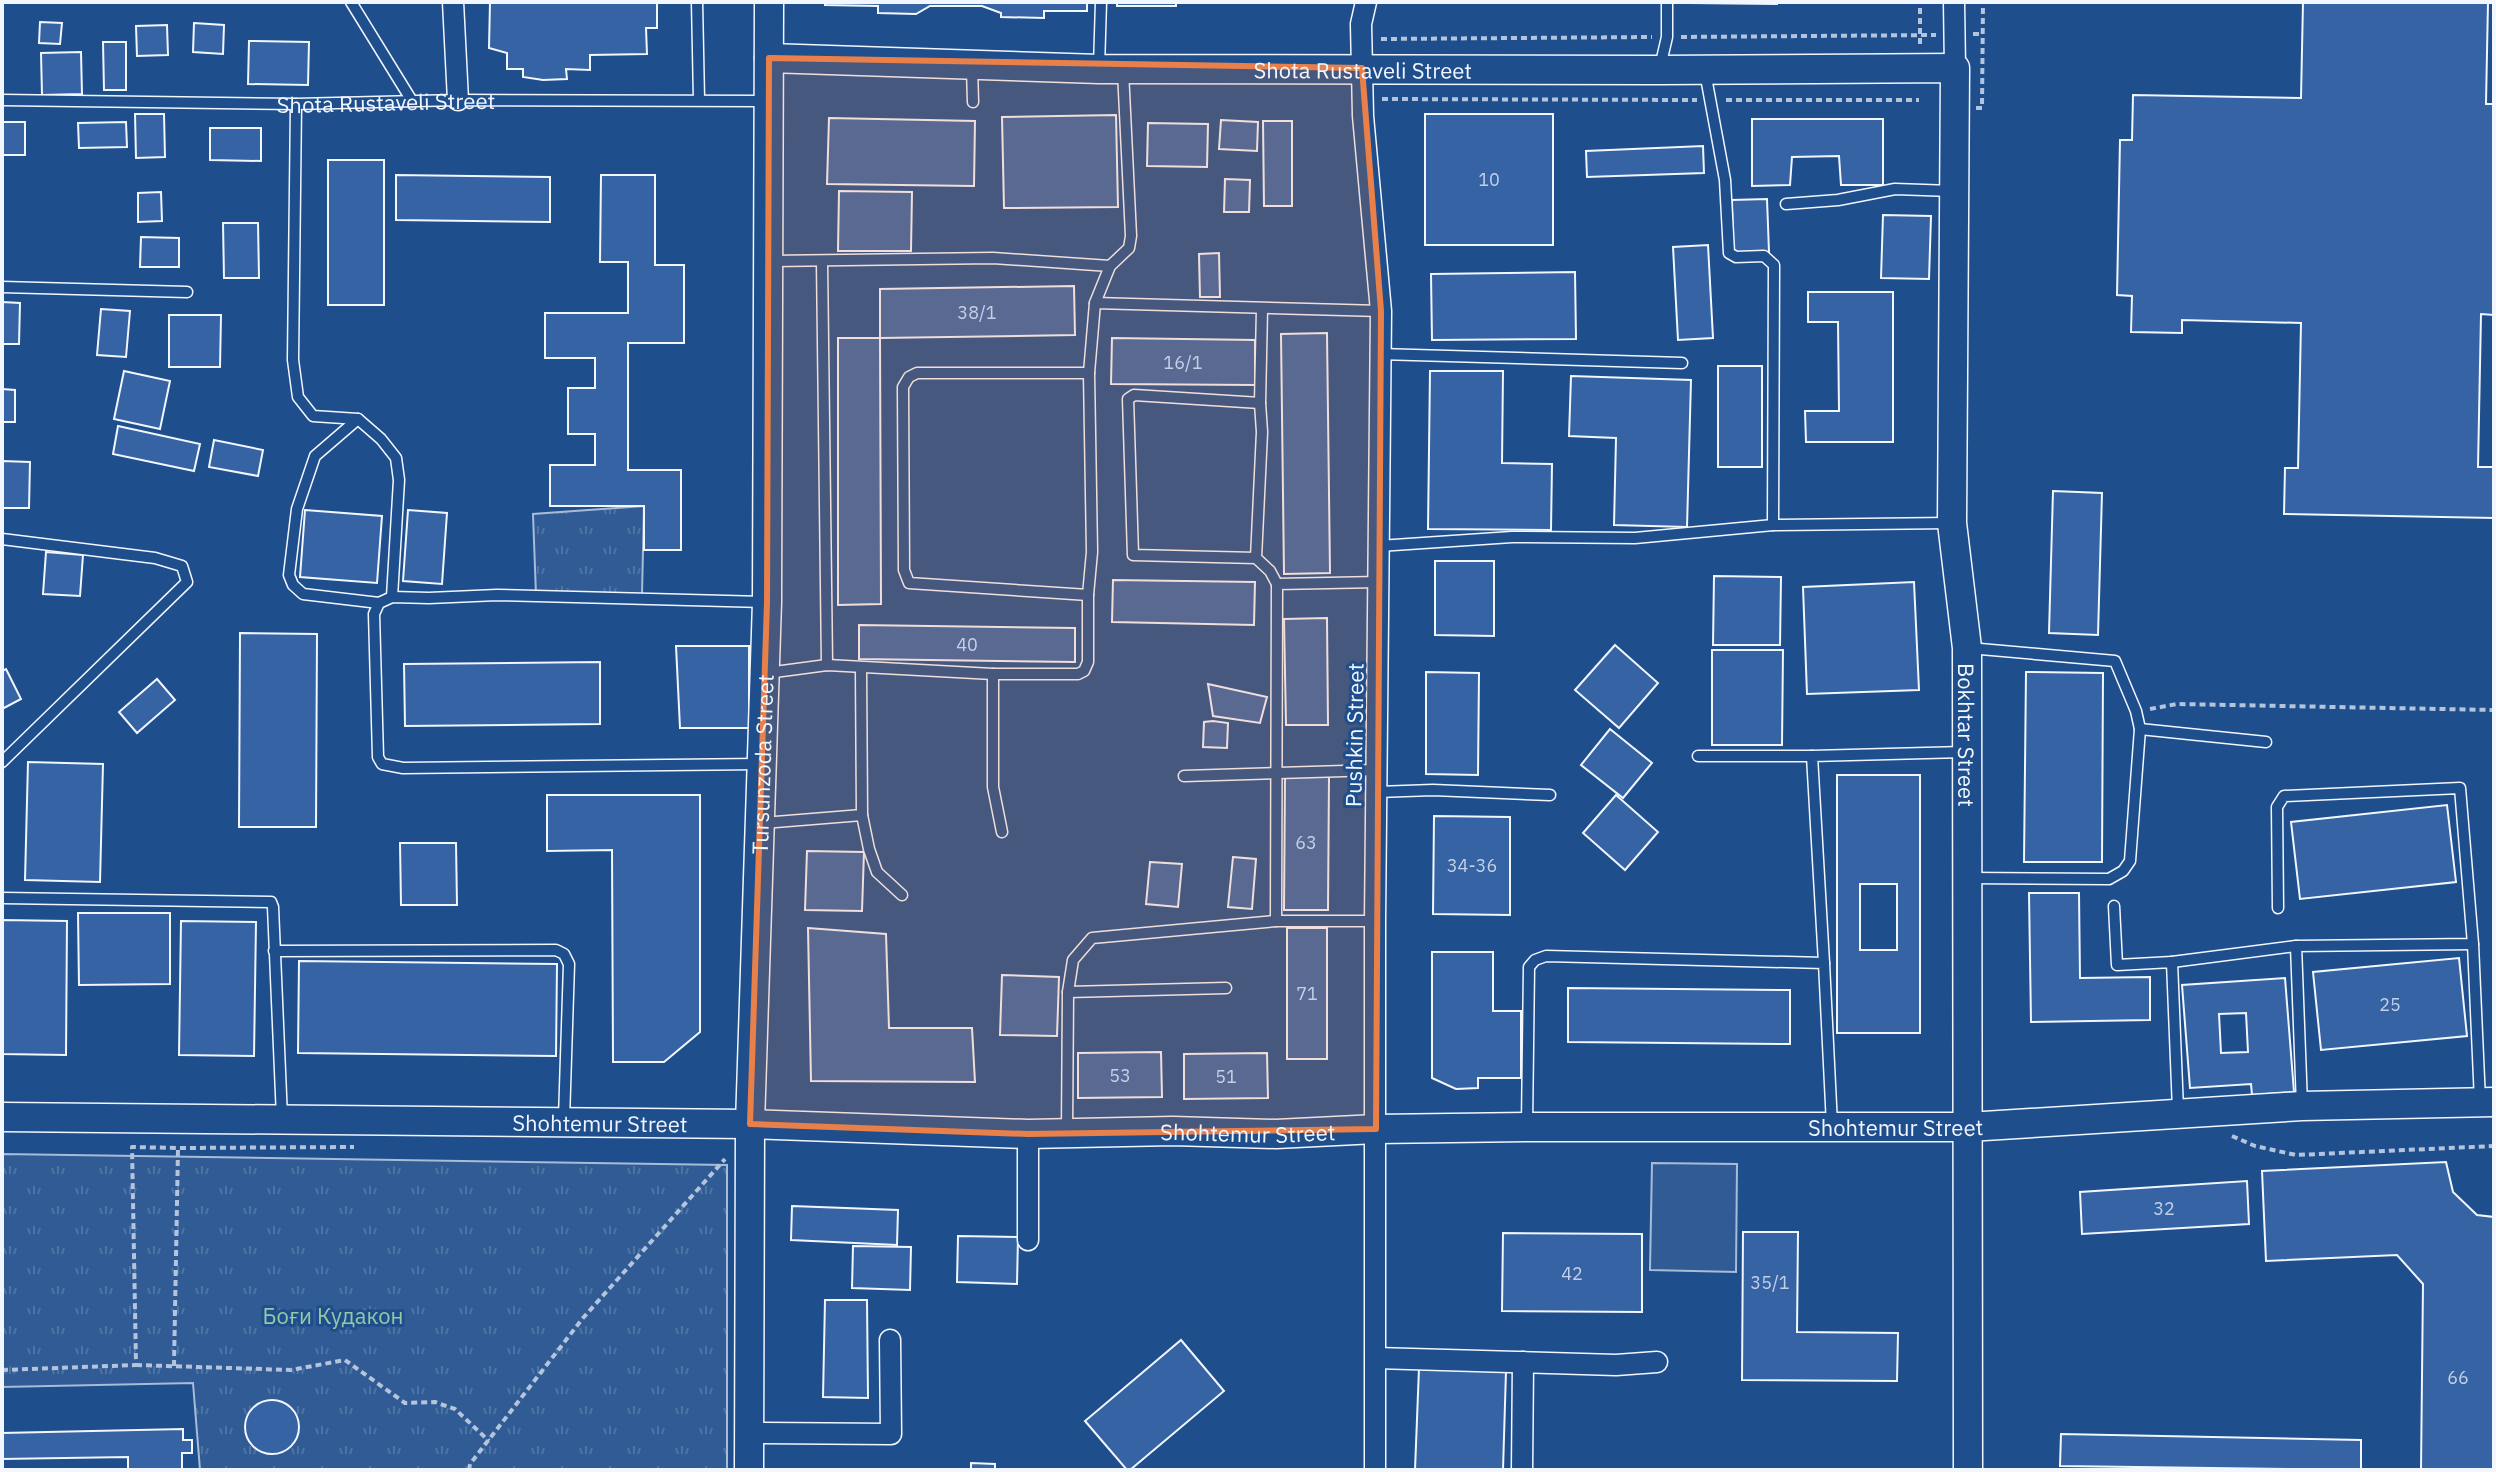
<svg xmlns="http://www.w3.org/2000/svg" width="2496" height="1472" viewBox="0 0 2496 1472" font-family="'IBM Plex Sans',sans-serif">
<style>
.grass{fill:#305b95;stroke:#a8bbd7;stroke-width:2}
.park{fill:url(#park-tufts);stroke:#a8bbd7;stroke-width:2}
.building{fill:#3563a3;stroke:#f2f6ff;stroke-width:2;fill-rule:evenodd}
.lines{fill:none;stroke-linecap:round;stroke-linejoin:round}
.lane-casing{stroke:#f2f6ff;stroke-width:13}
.street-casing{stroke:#f2f6ff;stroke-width:23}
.secondary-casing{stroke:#f2f6ff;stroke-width:31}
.path{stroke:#b3c4dc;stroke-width:4;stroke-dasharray:6 4;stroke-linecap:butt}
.lane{stroke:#1f4e8c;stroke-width:10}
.street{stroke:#1f4e8c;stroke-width:20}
.secondary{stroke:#1f4e8c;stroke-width:28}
.marked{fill:#ea8049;fill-opacity:0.2;stroke:#ea8049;stroke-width:6;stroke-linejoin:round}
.labels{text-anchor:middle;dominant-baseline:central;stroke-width:6;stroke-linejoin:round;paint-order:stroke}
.number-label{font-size:18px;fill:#c3d1e8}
.street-label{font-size:22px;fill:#f2f6ff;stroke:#1f4e8c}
.park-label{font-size:22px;fill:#97c8a6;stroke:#1f4e8c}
</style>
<defs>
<pattern id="park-tufts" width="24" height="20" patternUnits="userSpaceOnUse" patternTransform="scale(2)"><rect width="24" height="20" fill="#305b95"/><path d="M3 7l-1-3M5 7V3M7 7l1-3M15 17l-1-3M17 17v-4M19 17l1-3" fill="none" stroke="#4e73a5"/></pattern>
</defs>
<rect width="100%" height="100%" fill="#1f4e8c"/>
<!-- grass -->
<polygon class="grass" points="1652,1163 1737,1164 1736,1272 1650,1270"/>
<!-- park -->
<g class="park">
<polygon points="644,506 642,594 536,595 533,514"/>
<polygon points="2,1154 727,1165 727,1470 200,1470 193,1383 2,1387"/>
</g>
<!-- building -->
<g class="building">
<polygon points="490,2 657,2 657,28 646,28 647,54 590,55 590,70 566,69 567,79 543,80 523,77 523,69 507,69 507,53 489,48"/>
<polygon points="825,2 1087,2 1087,11 1044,11 1044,18 1001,17 1001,13 982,6 930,6 916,14 878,13 878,6 825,5"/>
<rect x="1117" y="2" width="59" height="4"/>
<polygon points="1691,2 1777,2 1777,4 1691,3"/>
<polygon points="2303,2 2488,2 2486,104 2494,104 2494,315 2481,314 2478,467 2494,467 2494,518 2284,514 2285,468 2298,468 2301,323 2182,320 2182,333 2131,332 2132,296 2117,295 2120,140 2132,140 2133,95 2301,98"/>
<polygon points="40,22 62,23 60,44 39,43"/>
<polygon points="194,23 224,25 223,54 193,52"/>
<polygon points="167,25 168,55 137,56 136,26"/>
<polygon points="249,41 309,42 308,85 248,84"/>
<polygon points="103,42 126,42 126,90 104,90"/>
<polygon points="81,52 82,94 42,95 41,53"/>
<polygon points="135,114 164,114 165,157 136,158"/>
<rect x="1425" y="114" width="128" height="131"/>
<polygon points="1116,115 1118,207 1004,208 1002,117"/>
<polygon points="829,118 975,121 974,186 827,184"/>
<polygon points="1752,119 1883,119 1883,185 1841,185 1839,156 1792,157 1790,185 1752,186"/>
<polygon points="1221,120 1258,122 1257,151 1219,149"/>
<polygon points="1263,121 1292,121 1292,206 1264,206"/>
<rect x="2" y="122" width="23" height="33"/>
<polygon points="126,122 127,147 79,148 78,123"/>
<polygon points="1148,123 1208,124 1207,167 1147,166"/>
<polygon points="210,128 261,128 261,161 210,160"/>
<polygon points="1703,146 1704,173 1587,177 1586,151"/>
<rect x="328" y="160" width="56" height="145"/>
<polygon points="396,175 550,177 550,222 396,220"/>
<polygon points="601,175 655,175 655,265 684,265 684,343 628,343 628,470 681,470 681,550 644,550 644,506 550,506 550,465 595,465 595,434 568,434 568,388 595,388 595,358 545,358 545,313 628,313 628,262 600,262"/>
<polygon points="1225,179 1250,180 1249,212 1224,212"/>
<polygon points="839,191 912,192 911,251 838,251"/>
<polygon points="161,192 162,221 138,222 138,193"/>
<polygon points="1767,199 1769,252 1733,253 1732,200"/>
<polygon points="1883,215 1931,216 1929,279 1881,278"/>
<polygon points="223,223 258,223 259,278 224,278"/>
<polygon points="141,237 179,238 179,267 140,267"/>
<polygon points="1708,245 1713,338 1678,340 1673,247"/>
<polygon points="1219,253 1220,297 1200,297 1199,254"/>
<polygon points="1575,272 1576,339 1432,340 1431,274"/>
<polygon points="1074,286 1075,335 880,338 880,289"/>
<polygon points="1808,292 1893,292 1893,442 1806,442 1805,411 1839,411 1838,322 1808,322"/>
<polygon points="2,302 20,303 19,344 2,344"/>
<polygon points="101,309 130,311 126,357 97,355"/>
<polygon points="169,315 221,315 220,367 169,367"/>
<polygon points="1327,333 1330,573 1284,574 1281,334"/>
<polygon points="838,338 880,338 881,604 838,605"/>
<polygon points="1112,338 1255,340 1255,385 1111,384"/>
<rect x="1718" y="366" width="44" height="101"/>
<polygon points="124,371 170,381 160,429 114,419"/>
<polygon points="1430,371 1503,371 1502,463 1552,464 1551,530 1428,529"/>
<polygon points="1571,376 1691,380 1687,527 1614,525 1616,438 1569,436"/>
<polygon points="2,389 15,390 15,422 2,422"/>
<polygon points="118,426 200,444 194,471 113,454"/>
<polygon points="214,440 263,450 258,476 209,467"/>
<polygon points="2,461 30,462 29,508 2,508"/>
<polygon points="2053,491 2102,493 2098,635 2049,633"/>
<polygon points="305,510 382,516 377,583 300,577"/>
<polygon points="408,510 447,513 442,584 403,581"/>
<polygon points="46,552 83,555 80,596 43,594"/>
<polygon points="1435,561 1494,561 1494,636 1435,635"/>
<polygon points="1714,576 1781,577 1780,645 1713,645"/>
<polygon points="1113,580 1255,582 1254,625 1112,622"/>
<polygon points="1914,582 1919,690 1807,694 1803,587"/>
<polygon points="1327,618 1328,725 1286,725 1284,619"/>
<polygon points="859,625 1075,628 1075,662 859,659"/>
<polygon points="240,633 317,634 316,827 239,827"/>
<polygon points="1615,645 1658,683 1619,728 1575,690"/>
<polygon points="676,646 749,646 749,728 680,728"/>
<polygon points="1712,650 1783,650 1782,745 1712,745"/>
<polygon points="600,662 600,724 405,726 404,664"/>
<polygon points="6,669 21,699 2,709 2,671"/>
<polygon points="1426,672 1479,673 1478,775 1426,774"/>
<polygon points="2026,672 2103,673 2102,862 2024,862"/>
<polygon points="157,679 175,700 137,733 119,712"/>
<polygon points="1208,684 1267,697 1260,723 1213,716"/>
<polygon points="1213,721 1228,723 1227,748 1203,747 1204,722"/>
<polygon points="1610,729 1652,763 1623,798 1581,765"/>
<polygon points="28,762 103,764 100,882 25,880"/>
<polygon points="1285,775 1329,775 1328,910 1284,910"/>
<path d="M1837,775H1920V1033H1837ZM1860,884H1897V950H1860Z"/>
<polygon points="547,795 700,795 700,1032 664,1062 613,1062 612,850 547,851"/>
<polygon points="1616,795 1658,832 1625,870 1583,833"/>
<polygon points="2447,805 2456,882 2300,899 2291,822"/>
<polygon points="1434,816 1510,817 1510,915 1433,914"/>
<polygon points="400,843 456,843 457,905 401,905"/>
<polygon points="807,851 864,852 862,911 805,910"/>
<polygon points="1233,857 1256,859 1252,909 1228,907"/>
<polygon points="1150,862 1182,864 1178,907 1146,904"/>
<polygon points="2029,893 2079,893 2080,978 2150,977 2150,1020 2031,1022"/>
<polygon points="78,913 170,913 170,984 79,985"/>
<polygon points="2,920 67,921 66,1055 2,1054"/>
<polygon points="181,921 256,922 254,1056 179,1055"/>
<polygon points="808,928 886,934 889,1028 972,1028 975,1082 811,1081"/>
<rect x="1287" y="928" width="40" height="131"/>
<polygon points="1432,952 1493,952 1493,1011 1521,1011 1521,1078 1478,1078 1478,1088 1456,1089 1432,1078"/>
<polygon points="2459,958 2467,1036 2321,1050 2313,972"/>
<polygon points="299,961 557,964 556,1056 298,1053"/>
<polygon points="1002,975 1059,977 1057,1036 1000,1035"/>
<path d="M2285,978L2294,1092L2252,1095L2251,1084L2190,1088L2182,985ZM2246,1013L2248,1052L2221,1053L2219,1014Z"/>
<polygon points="1568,988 1790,990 1790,1044 1568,1042"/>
<polygon points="1161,1052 1162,1097 1078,1098 1078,1053"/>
<polygon points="1267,1053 1268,1098 1184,1099 1184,1054"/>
<polygon points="2446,1162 2453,1192 2477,1215 2494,1217 2494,1470 2421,1470 2423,1284 2397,1255 2266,1261 2262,1171"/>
<polygon points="2247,1181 2249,1224 2082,1234 2080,1192"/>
<polygon points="792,1206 898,1210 897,1245 791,1240"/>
<polygon points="1743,1232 1798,1232 1797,1332 1898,1333 1897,1381 1742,1380"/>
<polygon points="1503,1233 1642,1234 1642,1312 1502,1311"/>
<polygon points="958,1236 1018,1237 1017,1284 957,1282"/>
<polygon points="853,1246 911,1247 910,1290 852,1288"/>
<polygon points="825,1300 867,1300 868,1398 823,1397"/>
<polygon points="1181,1340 1224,1391 1130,1470 1127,1470 1085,1421"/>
<polygon points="1419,1368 1506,1371 1503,1470 1415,1470"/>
<circle cx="272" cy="1427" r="27"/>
<polygon points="183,1429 183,1440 192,1440 192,1453 182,1453 182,1470 128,1470 128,1457 2,1459 2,1433"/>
<polygon points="2061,1434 2361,1440 2361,1470 2060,1466"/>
<polygon points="971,1463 995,1464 995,1470 971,1470"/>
</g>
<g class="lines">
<!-- lane casing -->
<g class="lane-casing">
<g id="lane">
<polyline points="351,2 412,101"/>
<polyline points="697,2 699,100"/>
<polyline points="1099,67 1101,2"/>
<polyline points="1660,67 1667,37 1667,2"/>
<polyline points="972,68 973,102"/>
<polyline points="1705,72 1725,180 1729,253 1736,257 1764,256 1774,265 1773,525"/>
<path id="s1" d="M2,100L296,104L458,100L768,101"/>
<polyline points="296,104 293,360 298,397 313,416 358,419 381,439 396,458 399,480 392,597"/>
<polyline points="1786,204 1838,200 1895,189 1952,191"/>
<polyline points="771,261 993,258 1110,266"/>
<polyline points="822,261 827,665"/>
<polyline points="2,287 187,292"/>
<polyline points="1095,303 1110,266 1129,248 1131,236 1123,71"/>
<polyline points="1379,354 1682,363"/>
<polyline points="1260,403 1262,309"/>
<polyline points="358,419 315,456 297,509 289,575 293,585 303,594 379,603"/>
<polyline points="2,539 155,558 182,566 187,582 2,762"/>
<polyline points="1379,546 1512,537 1635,538 1773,525 1950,523"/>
<polyline points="1256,558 1262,432 1260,403 1134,395 1128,399 1133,555 1256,558 1270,571 1277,584"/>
<polyline points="1088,595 909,583 904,570 903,387 909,377 917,373 1089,373"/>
<polyline points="767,673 827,665 993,674 1078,674 1084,671 1088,662 1088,595 1092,552 1089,373 1095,303 1381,311"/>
<polyline points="993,674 993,787 1002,832"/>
<polyline points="2140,729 2266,742"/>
<polyline points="1698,756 1812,756"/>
<polyline points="760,764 403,768 382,764 378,757 374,614 379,603 392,597 429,598 497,595 764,602"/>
<polyline points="1184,776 1377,770"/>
<polyline points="1377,792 1433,790 1550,795"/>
<polyline points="862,815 869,849 877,872 902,895"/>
<polyline points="763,823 862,815 861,668"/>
<polyline points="1968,878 2109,879 2123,871 2130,861 2140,729 2136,711 2115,661 1969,648"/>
<polyline points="2,898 271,902 273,907 282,1118"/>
<polyline points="2114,906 2117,965 2172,962 2178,1110"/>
<polyline points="2278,908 2277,807 2284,796 2460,788 2473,944 2296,946 2302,1105"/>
<polyline points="1276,921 1277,584 1379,582"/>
<polyline points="2473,944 2480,1101"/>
<polyline points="274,951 556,950 564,954 569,964 564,1119"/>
<polyline points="2172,962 2296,946"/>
<polyline points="1824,963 1812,756 1964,752"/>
<polyline points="1068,992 1226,988"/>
<polyline points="1527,1125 1529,967 1535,960 1546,956 1824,963 1832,1125"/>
<polyline points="1067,1132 1068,992 1073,960 1092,938 1276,921 1375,921"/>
</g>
</g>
<!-- street casing -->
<g class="street-casing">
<g id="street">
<polyline points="453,2 458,100"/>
<polyline points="1366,2 1361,24 1363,116 1381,311 1375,921 1375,1470"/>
<polyline points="1954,2 1955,68"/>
<polyline points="1028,1240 1028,1134"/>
<polyline points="1376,1358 1616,1365 1657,1362"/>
<polyline points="749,1433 891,1434 890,1340"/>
<polyline points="1522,1470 1523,1362"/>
</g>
</g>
<!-- secondary casing -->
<g class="secondary-casing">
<g id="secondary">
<path id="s2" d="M769,58L1099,69L1659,70L1955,68L1952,523L1967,648L1968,1470"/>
<path id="s3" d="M2,1117L750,1124L1028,1134L1173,1131L1276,1134L1376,1129L1527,1127H1968L2302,1106L2494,1102"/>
<path id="s4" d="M749,1470L750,1124L767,602L769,2"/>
</g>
</g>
<!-- path -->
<g class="path">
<polyline points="1973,34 1983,34"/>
<polyline points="1681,37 1936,35"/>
<polyline points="1381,39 1652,37"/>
<polyline points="1920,44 1920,2"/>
<polyline points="1382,99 1697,100"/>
<polyline points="1726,100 1919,100"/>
<polyline points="1976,108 1982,108 1983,2"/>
<polyline points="2150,709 2177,704 2494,710"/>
<polyline points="2232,1136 2255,1146 2296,1155 2494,1146"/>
<polyline points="136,1365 291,1370 345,1360 405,1403 435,1402 455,1409 489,1441"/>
<polyline points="174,1366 178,1148 354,1147"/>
<polyline points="2,1370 136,1365 132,1147 178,1148"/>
<polyline points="469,1470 470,1464 583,1318 725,1159"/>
</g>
<!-- lane -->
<use href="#lane" class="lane"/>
<!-- street -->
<use href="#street" class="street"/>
<!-- secondary -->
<use href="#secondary" class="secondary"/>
</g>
<!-- marked area -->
<path class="marked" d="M769,58L1362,68L1381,311L1376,1129L1028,1134L750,1124L767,602Z"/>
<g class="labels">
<!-- number labels -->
<g class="number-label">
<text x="1489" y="179">10</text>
<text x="977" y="312">38/1</text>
<text x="1183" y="362">16/1</text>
<text x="967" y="644">40</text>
<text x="1306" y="842">63</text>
<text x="1472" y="865">34-36</text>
<text x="1307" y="993">71</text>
<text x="2390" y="1004">25</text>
<text x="1120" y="1075">53</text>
<text x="1226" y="1076">51</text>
<text x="2164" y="1208">32</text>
<text x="1572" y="1273">42</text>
<text x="1770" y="1282">35/1</text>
<text x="2458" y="1377">66</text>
</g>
<!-- street labels -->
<g class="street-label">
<text stroke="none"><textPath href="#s2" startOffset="594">Shota Rustaveli Street</textPath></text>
<text stroke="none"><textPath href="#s1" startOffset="384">Shota Rustaveli Street</textPath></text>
<text transform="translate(1354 735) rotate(-89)">Pushkin Street</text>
<text stroke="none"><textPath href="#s2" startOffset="1854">Bokhtar Street</textPath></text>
<text stroke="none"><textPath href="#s4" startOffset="706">Tursunzoda Street</textPath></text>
<text stroke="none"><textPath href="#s3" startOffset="598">Shohtemur Street</textPath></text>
<text stroke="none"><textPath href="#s3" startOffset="1894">Shohtemur Street</textPath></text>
<text stroke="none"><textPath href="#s3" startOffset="1246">Shohtemur Street</textPath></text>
</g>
<!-- park labels -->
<g class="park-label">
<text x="333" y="1315">Боғи Кудакон</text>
</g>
</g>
<!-- border -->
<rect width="2496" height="1472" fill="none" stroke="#f2f6ff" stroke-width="8"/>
</svg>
